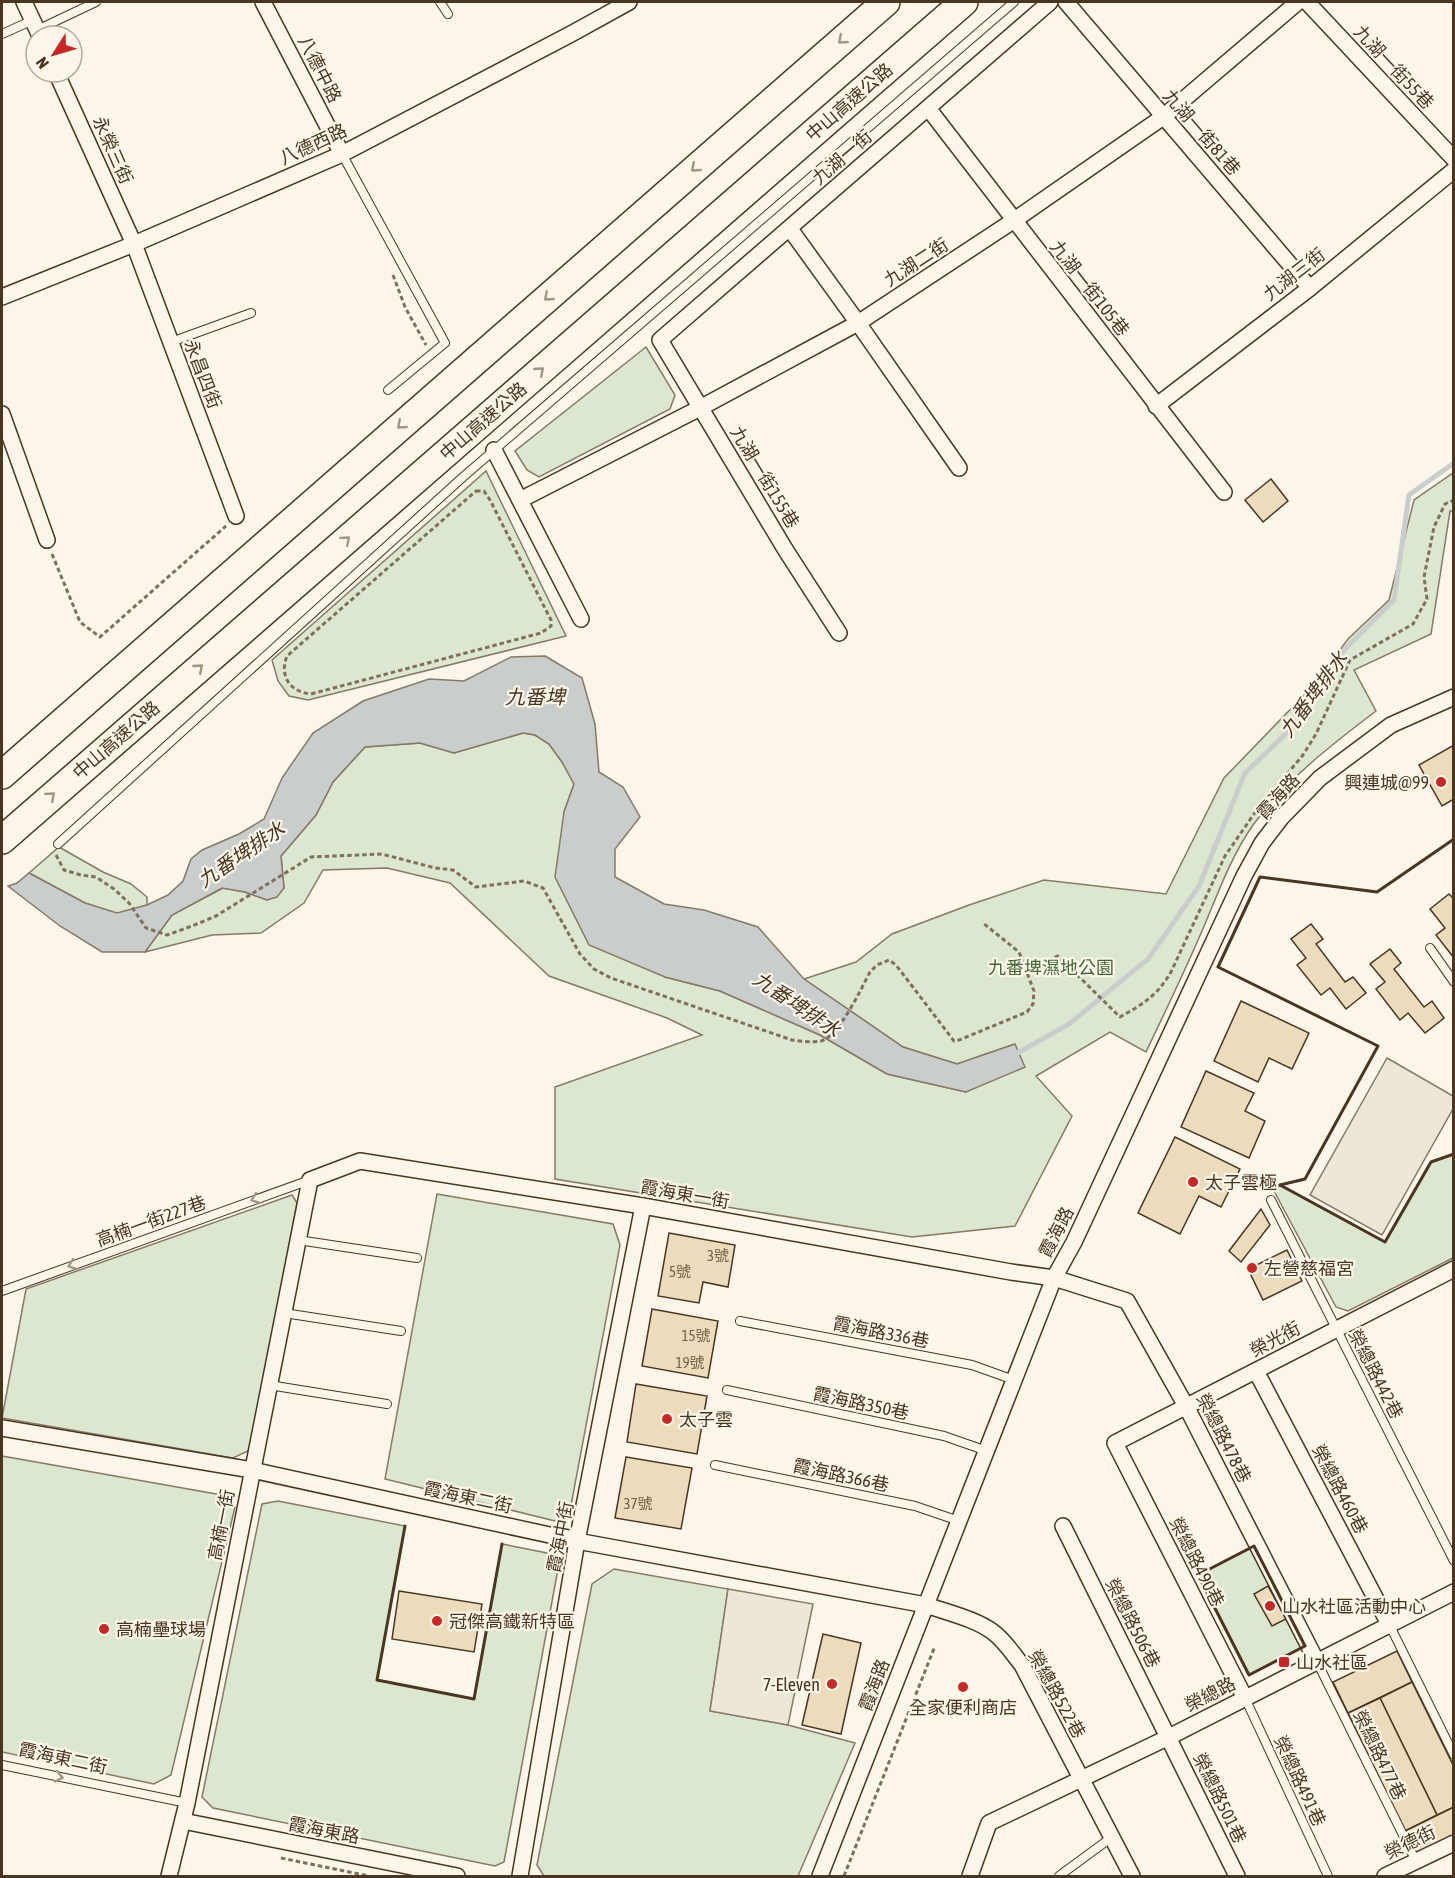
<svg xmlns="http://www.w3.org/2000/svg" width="1455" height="1878" viewBox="0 0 1455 1878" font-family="'Asap Condensed','Noto Sans TC',sans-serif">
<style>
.green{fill:#dce7d0;stroke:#887966;stroke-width:1.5}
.parking{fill:#ede7d9;stroke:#887966;stroke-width:1.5}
.water{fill:#c9cecd;stroke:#887966;stroke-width:1.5}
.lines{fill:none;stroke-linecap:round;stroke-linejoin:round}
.stream{stroke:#c9cecd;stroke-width:5}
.building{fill:#ecdcbc;stroke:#4a3520;stroke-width:1.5}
.lane-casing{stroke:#4a3520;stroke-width:10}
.street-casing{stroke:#4a3520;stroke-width:18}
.highway-casing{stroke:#4a3520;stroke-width:30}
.path{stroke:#7f6f5c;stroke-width:3;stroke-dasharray:4.5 3;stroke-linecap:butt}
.lane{stroke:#fbf6e9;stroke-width:8}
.street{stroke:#fbf6e9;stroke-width:15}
.highway{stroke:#fbf6e9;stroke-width:27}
.wall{stroke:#4a3520;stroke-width:3}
.oneway{stroke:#a29684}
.poi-dot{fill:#c62828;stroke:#fbf6e9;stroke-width:2}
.labels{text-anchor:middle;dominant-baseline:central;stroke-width:4.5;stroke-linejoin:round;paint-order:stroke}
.number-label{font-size:15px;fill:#725f47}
.street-label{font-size:18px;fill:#4a3520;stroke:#fbf6e9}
.poi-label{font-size:18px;fill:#4a3520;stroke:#fbf6e9;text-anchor:start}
.park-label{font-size:18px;fill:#436837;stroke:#fbf6e9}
.water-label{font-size:20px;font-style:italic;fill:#4a3520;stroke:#fbf6e9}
</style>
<rect width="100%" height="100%" fill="#fbf6e9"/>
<!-- green -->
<g class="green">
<polygon points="646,347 675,395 670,409 539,477 527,470 515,451"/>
<polygon points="486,471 566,636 308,700 289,696 278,681 272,660"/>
<path d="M1453,473V511H1450L1431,634L1354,670L1376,711C1331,745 1287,779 1253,825C1228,861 1216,900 1198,940C1182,977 1164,1014 1146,1052L1110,1032L1036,1076L1072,1116L1015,1226L912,1237L555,1179V1087L702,1035L667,1018L549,976L450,883L387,868L323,870L304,903L261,933L212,935L145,952L172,915L223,888L245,892L267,900L284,888L281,856L316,815L333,782L365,747L420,743L454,753L523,733L535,735L549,744L562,762L574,784L564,812L665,977L720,991L820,1035L887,1074L966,1092L1015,1044L957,1064L903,1047L804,979L856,962L892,934L969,905L1044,880L1166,894L1224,778L1313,686L1348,639L1389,600L1414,500Z"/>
<polygon points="59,847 103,872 131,884 147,897 147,905 117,914 85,903 29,873"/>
<polygon points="1453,1154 1453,1258 1348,1311 1336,1307 1274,1191 1280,1185 1385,1242 1431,1162"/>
<polygon points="437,1194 613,1224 620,1245 569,1516 555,1521 385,1479"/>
<polygon points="292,1195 297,1203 250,1450 233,1458 2,1418 26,1289"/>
<polygon points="2,1456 222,1495 235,1507 171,1775 154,1784 2,1752"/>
<polygon points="278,1501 405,1526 377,1680 474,1699 502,1544 552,1554 558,1569 504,1862 495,1866 213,1808 202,1797 262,1504"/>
<polygon points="1254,1546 1305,1646 1249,1675 1198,1575"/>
<polygon points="614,1569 728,1589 710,1711 788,1725 855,1743 798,1876 544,1876 537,1865 592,1584"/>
</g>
<!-- parking -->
<g class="parking">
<polygon points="1387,1058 1453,1096 1454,1107 1382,1235 1310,1195"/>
<polygon points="728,1589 813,1604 788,1725 710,1711"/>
</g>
<!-- water -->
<polygon class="water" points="545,656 582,678 595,724 599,772 623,787 640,817 615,849 615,877 664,904 704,910 758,927 804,979 903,1047 957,1064 1015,1044 1025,1067 966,1092 887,1074 820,1035 720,991 665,977 589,945 555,877 564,812 574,784 562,762 549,744 535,735 523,733 454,753 420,743 365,747 333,782 316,815 281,856 284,888 277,897 267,900 245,892 222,888 172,915 145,952 102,952 60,926 8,886 17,883 29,873 85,903 117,913 147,905 168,895 183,881 191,859 202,850 239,834 264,819 282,778 313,733 363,701 429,679 464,681 511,657"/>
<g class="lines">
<!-- stream -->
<polyline class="stream" points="1014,1055 1069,1024 1148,959 1199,886 1245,773 1293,727 1338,656 1394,600 1409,495 1454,463"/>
</g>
<!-- building -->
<g class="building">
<polygon points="1271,479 1288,501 1263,522 1245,500"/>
<polygon points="1454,745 1454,799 1442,806 1419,765"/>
<polygon points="1449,894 1454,899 1454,958 1436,935 1445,928 1430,909"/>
<polygon points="1311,924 1323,939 1316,944 1345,982 1353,977 1366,993 1346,1009 1330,988 1321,995 1297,965 1306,958 1291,939"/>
<polygon points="1390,949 1401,963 1394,969 1424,1007 1432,1001 1444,1018 1425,1033 1408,1013 1400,1020 1376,989 1385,982 1370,964"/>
<polygon points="1241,1001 1309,1033 1292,1069 1269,1058 1258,1082 1214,1061"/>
<polygon points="1206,1071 1254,1093 1245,1111 1265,1121 1249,1158 1181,1127"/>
<polygon points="1175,1137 1240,1169 1221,1207 1199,1196 1180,1234 1138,1213"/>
<polygon points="1261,1209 1270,1225 1241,1262 1229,1251"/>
<polygon points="669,1233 735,1245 728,1287 703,1282 699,1303 658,1296"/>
<polygon points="1287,1250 1302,1281 1263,1300 1248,1269"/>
<polygon points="652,1309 718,1321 708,1378 642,1366"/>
<polygon points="636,1384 707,1396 697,1454 627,1442"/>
<polygon points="626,1457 692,1468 681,1529 615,1518"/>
<polygon points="1268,1586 1286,1619 1272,1626 1254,1594"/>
<polygon points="399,1591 482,1604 474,1652 392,1639"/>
<polygon points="823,1634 861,1643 841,1734 802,1725"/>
<polygon points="1397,1651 1412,1682 1348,1713 1333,1682"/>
<polygon points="1412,1682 1454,1767 1454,1807 1437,1815 1380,1698"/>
<polygon points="1380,1698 1437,1815 1405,1831 1348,1713"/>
<polygon points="1454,1807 1454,1838 1417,1856 1405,1831"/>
</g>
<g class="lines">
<!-- lane casing -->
<g class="lane-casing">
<g id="lane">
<polyline points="440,2 448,14"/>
<polyline points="37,30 96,2"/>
<polyline points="2,34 33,20"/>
<polyline points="342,154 445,343 388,390"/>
<polyline points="171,342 251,313"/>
<polyline points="58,844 463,477 1014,2"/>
<polyline points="1430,948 1454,982"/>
<polyline points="1271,1200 1454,1561"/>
<polyline points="298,1240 417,1258"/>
<polyline points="2,1291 310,1180"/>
<polyline points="284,1313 401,1331"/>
<polyline points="740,1321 972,1365 1014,1380"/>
<polyline points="269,1385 387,1404"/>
<polyline points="727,1390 944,1436 987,1451"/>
<polyline points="715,1465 915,1506 959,1521"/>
<polyline points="1390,1626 1454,1755"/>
<polyline points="1317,1662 1416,1861"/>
<polyline points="1245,1698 1328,1876"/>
<polyline points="2,1765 187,1803"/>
<polyline points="1059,1876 1112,1837"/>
</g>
</g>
<!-- street casing -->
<g class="street-casing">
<g id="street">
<polyline points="24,2 40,36"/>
<polyline points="263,2 342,154"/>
<polyline points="1066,2 1310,288"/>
<polyline points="1307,2 1454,159"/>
<polyline points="56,72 134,244 236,516"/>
<polyline points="928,108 1224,492"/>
<polyline points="790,229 858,323 959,468"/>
<polyline points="2,297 134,244 342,154 571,34 629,2"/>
<polyline points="1156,406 1310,288 1454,170"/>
<polyline points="2,414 47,540"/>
<polyline points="494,450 581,619"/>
<polyline points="520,500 700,408 858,323 1013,221 1163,117 1298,2"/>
<polyline points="839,633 785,549 660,340 1050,2"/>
<polyline points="1256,1371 1390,1626"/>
<path d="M2,1428L252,1470L577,1541L926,1605C946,1612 976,1619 993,1632C1005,1641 1013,1654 1022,1665L1132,1876"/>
<polyline points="1063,1526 1237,1876"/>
<polyline points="1245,1698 1115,1443 1454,1269"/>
<polyline points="183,1821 457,1876"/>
<polyline points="169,1876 187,1803 310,1180 360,1161 643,1206 1011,1272 1054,1278 1127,1301 1186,1406 1317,1662"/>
<polyline points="520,1876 577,1541 643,1206"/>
<polyline points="820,1876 1054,1278 1074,1242 1244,876 1262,843 1281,818 1320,778 1391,725 1454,697"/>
<polyline points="970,1876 989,1823 1169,1737 1454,1592"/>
<polyline points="1385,1876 1454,1843"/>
</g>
</g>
<!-- highway casing -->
<g class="highway-casing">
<g id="highway">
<polyline points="2,775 886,2"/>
<polyline points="2,840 964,2"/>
</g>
</g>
<!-- path -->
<g class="path">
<polyline points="393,275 405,307 426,345"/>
<path d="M476,491H484L490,500L551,620V626L541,633L311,694C290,692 279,676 287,656Z"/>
<polyline points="52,554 80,622 100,637 226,526"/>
<path d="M56,855L64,870L81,875L96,877L114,889L129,903L146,928L167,935L192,926L216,916L311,857L382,854L435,868L453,870L476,887L524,881L543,888L580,954L594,969L611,978L792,1040C801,1041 812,1043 821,1041C839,1036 861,989 870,972L877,965L889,960L896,965L954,1041L959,1040L1027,1012L1033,1004L1034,991L1019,952L983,923"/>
<path d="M1027,969L1058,956L1120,1017C1143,1004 1157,996 1171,972L1225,856L1256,811L1303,755L1316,734L1350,660L1413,624L1427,599L1424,577L1434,527L1445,504L1454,500"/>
<polyline points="281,1858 369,1876"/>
<polyline points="844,1876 935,1646"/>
</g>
<!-- lane -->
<use href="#lane" class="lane"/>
<!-- street -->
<use href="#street" class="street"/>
<!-- highway -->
<use href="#highway" class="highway"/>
<!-- wall -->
<g class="wall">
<polyline points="1280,1185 1305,1179 1378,1046 1218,967 1260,877 1377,892 1454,839"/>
<polyline points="1280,1185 1385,1242 1431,1162 1454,1154"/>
<polyline points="405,1526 377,1680 474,1699 502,1544"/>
<polygon points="1254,1546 1305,1646 1249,1675 1198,1575"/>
</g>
</g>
<!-- one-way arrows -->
<defs><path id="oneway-chevron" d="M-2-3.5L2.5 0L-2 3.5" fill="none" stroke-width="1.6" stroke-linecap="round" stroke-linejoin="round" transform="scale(1.5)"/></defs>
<g class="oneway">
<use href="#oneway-chevron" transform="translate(842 40) rotate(139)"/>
<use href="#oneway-chevron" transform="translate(695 168) rotate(139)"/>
<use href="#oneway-chevron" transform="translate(548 297) rotate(139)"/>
<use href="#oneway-chevron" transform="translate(540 371) rotate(-41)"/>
<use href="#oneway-chevron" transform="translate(401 425) rotate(139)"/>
<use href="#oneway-chevron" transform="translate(346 540) rotate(-41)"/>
<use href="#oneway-chevron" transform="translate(199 668) rotate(-41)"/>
<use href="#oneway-chevron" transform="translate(51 796) rotate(-41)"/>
<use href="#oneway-chevron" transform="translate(255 1199) rotate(160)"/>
<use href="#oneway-chevron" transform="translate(72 1265) rotate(160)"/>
<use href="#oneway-chevron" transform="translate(59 1777) rotate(12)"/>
</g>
<!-- markers -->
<g class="poi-dot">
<circle cx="1441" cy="782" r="6"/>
<circle cx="1193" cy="1182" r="6"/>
<circle cx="1252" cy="1268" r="6"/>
<circle cx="667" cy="1419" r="6"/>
<circle cx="1270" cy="1606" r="6"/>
<circle cx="437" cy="1621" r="6"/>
<circle cx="104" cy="1629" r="6"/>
<rect x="1278" y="1656" width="12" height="12" rx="3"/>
<circle cx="832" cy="1684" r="6"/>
<circle cx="963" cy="1687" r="6"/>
</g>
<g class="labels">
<!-- number labels -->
<g class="number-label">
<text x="718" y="1255">3號</text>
<text x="680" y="1271">5號</text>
<text x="696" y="1335">15號</text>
<text x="690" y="1362">19號</text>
<text x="638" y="1503">37號</text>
</g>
<!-- street labels -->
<g class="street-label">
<text transform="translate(1394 67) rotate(47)">九湖一街55巷</text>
<text transform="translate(320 69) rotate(63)">八德中路</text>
<text transform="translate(849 102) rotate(-41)">中山高速公路</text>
<text transform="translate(1202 132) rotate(49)">九湖一街81巷</text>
<text transform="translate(313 144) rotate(-25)">八德西路</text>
<text transform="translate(113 150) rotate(66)">永榮三街</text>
<text transform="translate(842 157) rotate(-41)">九湖一街</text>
<text transform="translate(916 262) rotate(-33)">九湖二街</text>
<text transform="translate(1294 274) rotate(-38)">九湖三街</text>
<text transform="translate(1090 288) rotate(52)">九湖一街105巷</text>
<text transform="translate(203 374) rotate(69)">永昌四街</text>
<text transform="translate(483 421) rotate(-41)">中山高速公路</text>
<text transform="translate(765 477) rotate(59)">九湖一街155巷</text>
<text transform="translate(116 740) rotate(-41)">中山高速公路</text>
<text transform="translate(1278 796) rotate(-48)">霞海路</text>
<text transform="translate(685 1194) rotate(10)">霞海東一街</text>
<text transform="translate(151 1221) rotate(-20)">高楠一街227巷</text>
<text transform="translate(1056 1232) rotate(-63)">霞海路</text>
<text transform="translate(881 1332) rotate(11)">霞海路336巷</text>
<text transform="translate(1275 1339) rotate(-28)">榮光街</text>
<text transform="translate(1376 1374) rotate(63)">榮總路442巷</text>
<text transform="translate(861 1403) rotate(12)">霞海路350巷</text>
<text transform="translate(1224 1438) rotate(63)">榮總路478巷</text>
<text transform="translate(841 1475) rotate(12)">霞海路366巷</text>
<text transform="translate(1340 1489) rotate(62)">榮總路460巷</text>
<text transform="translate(468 1497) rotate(12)">霞海東二街</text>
<text transform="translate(221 1525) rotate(-79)">高楠一街</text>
<text transform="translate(560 1537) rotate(-79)">霞海中街</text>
<text transform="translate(1197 1562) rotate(63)">榮總路490巷</text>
<text transform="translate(1133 1623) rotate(63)">榮總路506巷</text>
<text transform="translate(874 1685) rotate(-69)">霞海路</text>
<text transform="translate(1057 1694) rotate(61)">榮總路522巷</text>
<text transform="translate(1210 1694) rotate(-27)">榮總路</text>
<text transform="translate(1380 1755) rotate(64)">榮總路477巷</text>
<text transform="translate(63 1758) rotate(12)">霞海東二街</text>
<text transform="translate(1300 1781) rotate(65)">榮總路491巷</text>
<text transform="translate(1220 1798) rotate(64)">榮總路501巷</text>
<text transform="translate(324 1830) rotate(11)">霞海東路</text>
<text transform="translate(1410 1842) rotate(-26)">榮德街</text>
</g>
<!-- poi labels -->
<g class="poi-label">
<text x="1429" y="782" text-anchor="end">興連城@99</text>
<text x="1205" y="1182">太子雲極</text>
<text x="1264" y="1268">左營慈福宮</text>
<text x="679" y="1419">太子雲</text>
<text x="1282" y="1606">山水社區活動中心</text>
<text x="449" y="1621">冠傑高鐵新特區</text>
<text x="116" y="1629">高楠壘球場</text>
<text x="1296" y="1662">山水社區</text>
<text x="820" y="1684" text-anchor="end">7-Eleven</text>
<text x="963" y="1707" text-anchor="middle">全家便利商店</text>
</g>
<!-- park labels -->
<g class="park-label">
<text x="1051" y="967">九番埤濕地公園</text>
</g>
<!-- water labels -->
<g class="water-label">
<text transform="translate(1313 694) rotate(-54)">九番埤排水</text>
<text x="535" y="696">九番埤</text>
<text transform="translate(241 854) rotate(-34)">九番埤排水</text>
<text transform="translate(797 1004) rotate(34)">九番埤排水</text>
</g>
</g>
<!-- border -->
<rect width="1455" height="1878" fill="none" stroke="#4a3520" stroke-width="6"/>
<!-- north arrow -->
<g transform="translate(54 54) rotate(233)"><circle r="28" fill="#fbf6e9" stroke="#b4a999" stroke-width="1.5"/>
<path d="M0-4.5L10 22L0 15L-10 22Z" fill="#c62828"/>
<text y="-9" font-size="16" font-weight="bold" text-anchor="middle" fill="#4a3520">N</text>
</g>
</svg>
